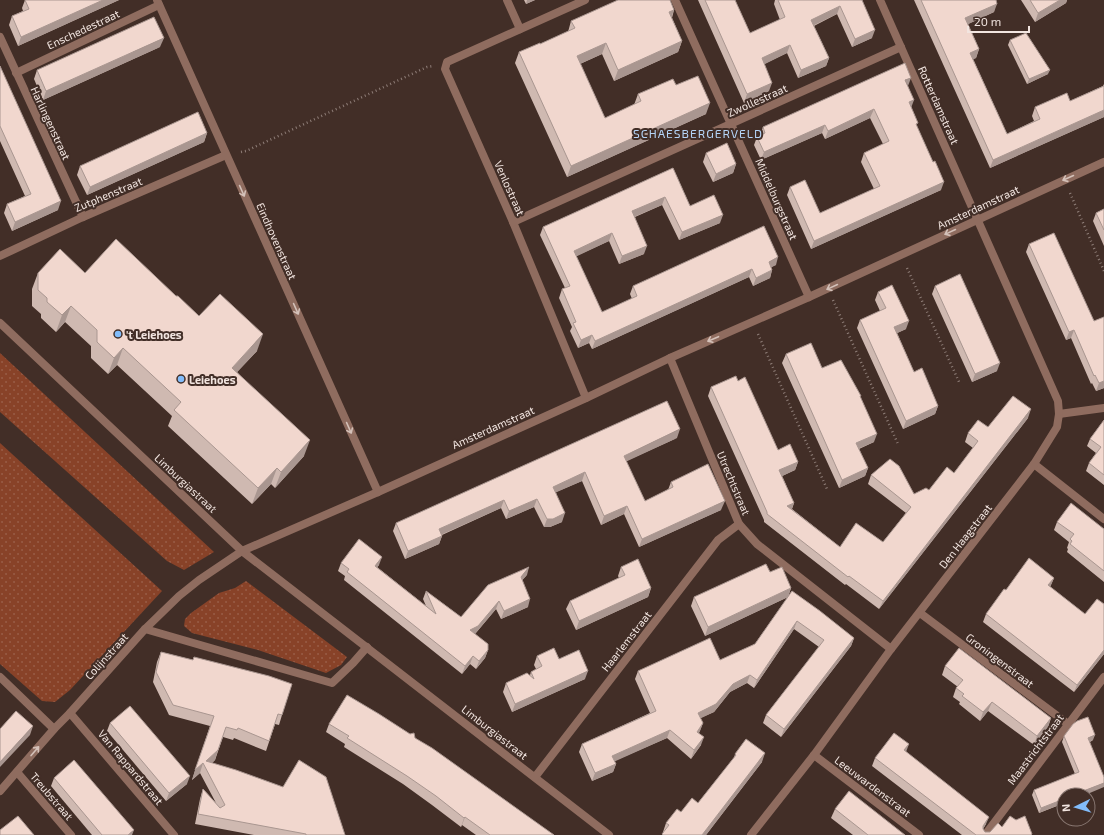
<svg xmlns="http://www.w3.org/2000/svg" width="1104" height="835" viewBox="0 0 1104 835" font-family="'Exo 2',sans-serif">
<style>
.green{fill:url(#green-dots)}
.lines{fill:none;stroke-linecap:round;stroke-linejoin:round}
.path{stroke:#8e7d77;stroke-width:2.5;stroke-dasharray:1 3;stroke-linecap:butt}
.service{stroke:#8f6c5f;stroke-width:8}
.minor{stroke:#8f6c5f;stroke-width:8}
.wall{fill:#cfb9b1}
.shaded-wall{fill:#a99690}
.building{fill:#f1d7ce;stroke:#a99690}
.oneway{stroke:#d4c1b9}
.poi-dot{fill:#82bcfa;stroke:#422e27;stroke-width:1.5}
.labels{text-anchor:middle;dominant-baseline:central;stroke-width:4;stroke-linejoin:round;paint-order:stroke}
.street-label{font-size:11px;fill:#f2e5e0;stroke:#422e27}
.poi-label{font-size:11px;font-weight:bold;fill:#f2e5e0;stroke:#422e27;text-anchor:start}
.neighbourhood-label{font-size:12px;letter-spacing:1px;fill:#b4d4f7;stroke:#422e27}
</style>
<defs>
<pattern id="green-dots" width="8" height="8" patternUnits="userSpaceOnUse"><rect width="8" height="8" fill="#884228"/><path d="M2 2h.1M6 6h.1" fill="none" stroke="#995d47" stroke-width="1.8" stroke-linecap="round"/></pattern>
</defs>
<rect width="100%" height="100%" fill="#422e27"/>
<!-- green -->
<g class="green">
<polygon points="0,353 214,552 184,570 167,561 0,412"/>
<polygon points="0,443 162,591 70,690 55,702 42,701 0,664"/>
<polygon points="246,581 347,657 341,665 326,673 258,650 192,633 184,626 185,619 191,613 219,593 235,588"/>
</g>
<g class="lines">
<!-- path -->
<g class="path">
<polyline points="241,152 246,151 427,67 433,66"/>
<polyline points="1070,193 1104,271"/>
<polyline points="907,268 960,384"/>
<polyline points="833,300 898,444"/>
<polyline points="758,334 827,489"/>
</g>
<!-- service -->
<polyline class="service" points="1059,414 1104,408"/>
<!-- minor -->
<g class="minor">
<polyline points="157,0 378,492"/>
<polyline points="507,0 520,29"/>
<polyline points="585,0 447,62 445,69 513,222 586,398"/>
<polyline points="675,0 809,297"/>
<polyline points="0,37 83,217"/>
<polyline points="16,73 159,5"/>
<polyline points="513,222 901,47"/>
<polyline points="0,256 83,217 226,155"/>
<polyline points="0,323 242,551 609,835"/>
<polyline points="670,358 739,524 757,544 891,649"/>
<polyline points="1034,464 1104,519"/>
<polyline points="920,613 1068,724"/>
<polyline points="145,629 332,683 353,663 367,647"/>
<polyline points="0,677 54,729"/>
<polyline points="70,713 174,835"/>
<polyline points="814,755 919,835"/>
<polyline points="17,772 71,835"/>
<polyline points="535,777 718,540 739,524"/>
<polyline points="0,791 54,729 70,713 145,629 179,596 199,580 242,551 378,492 586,398 670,358 809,297 1104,162"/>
<polyline points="751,835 814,755 891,649 1034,464 1057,427 1059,414 1058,401 880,0"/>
<polyline points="985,835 1104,677"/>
</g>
</g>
<!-- wall -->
<g class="wall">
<polygon points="25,0 119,0 18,46 9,25 12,16 23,11 22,8"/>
<polygon points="524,0 535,0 526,4"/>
<polygon points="698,0 735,0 750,33 780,20 774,4 775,0 862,0 872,38 852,47 837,14 814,26 829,58 826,66 798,78 787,53 764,64 769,91 744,103"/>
<polygon points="914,0 996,0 994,12 968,24 979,49 976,58 973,59 1007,134 1034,121 1032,116 1035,107 1070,101 1103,86 1104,84 1104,117 990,168"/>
<polygon points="1021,0 1067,0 1066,3 1035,22"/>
<polygon points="674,10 672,18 682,41 678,52 614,81 602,54 580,64 605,118 634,105 638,94 676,85 706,114 567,177 515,63 519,52 540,44 568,32 571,21"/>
<polygon points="1010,40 1048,74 1027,84 1008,45"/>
<polygon points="160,47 43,100 34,79 37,70"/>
<polygon points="0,66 58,210 12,231 4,213 7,204 25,196 0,141"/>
<polygon points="908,86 911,107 917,127 941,190 811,249 787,195 790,187 820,213 874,189 861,162 864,153 883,144 870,118 825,139 822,133 761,160 754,145 757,137 760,135 763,127"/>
<polygon points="207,133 204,142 87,195 77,175 80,166"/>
<polygon points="706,153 736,164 733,173 713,182 703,162"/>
<polygon points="673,168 690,206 720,223 679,240 662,205 635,217 644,254 619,264 609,241 576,256 602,312 632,299 630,294 633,286 776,265 771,267 772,270 770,278 753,286 749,277 592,349 589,343 578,348 570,331 572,327 559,298 562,289 565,288 540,235 543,227"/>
<polygon points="1104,209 1104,246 1093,221 1096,213"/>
<polygon points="1029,244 1094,321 1104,317 1104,388 1096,391 1092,383 1091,384 1071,338 1066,340 1026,252"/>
<polygon points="38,273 85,273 176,296 199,316 257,351 237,372 304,456 275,488 271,484 252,504 168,426 172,416 117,365 108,374 91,358 91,346 65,322 56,332 41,318 41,314 32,306 32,289"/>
<polygon points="935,286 997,371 972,382 932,294"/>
<polygon points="878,292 906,329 897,333 914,372 938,406 935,414 903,429 857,328 860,320 880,311 875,300"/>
<polygon points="786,354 822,368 860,397 874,442 859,449 868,468 865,476 839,488 782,363"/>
<polygon points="738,381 778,450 798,462 795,470 782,476 794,503 792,509 840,547 883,542 906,513 868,484 871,475 914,494 929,490 954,473 973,448 965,442 968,433 988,427 1028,418 879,609 846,584 845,585 764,522 764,520 708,396 711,387"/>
<polygon points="1104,420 1104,485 1086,471 1089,463 1096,453 1087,446 1090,439"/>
<polygon points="677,438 626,461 645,501 668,490 671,482 721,510 639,547 624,514 601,525 582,481 556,492 562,522 550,527 544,527 534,507 506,519 501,508 442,535 442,536 439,544 405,559 393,531 396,523"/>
<polygon points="1057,522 1104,529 1104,582 1067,552 1068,549 1067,548 1069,542 1054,530"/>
<polygon points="341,563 379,565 377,567 426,606 423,599 426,591 461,617 527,575 522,580 528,607 501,619 496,609 475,634 488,650 485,658 476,669 470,664 462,674 344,580 345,576 338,571"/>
<polygon points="621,567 651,588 648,597 576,630 566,609 570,601 619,578 618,576"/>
<polygon points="770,572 791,588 788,597 705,636 691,606 694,597"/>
<polygon points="1054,578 1050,587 1085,614 1104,604 1104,654 1074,692 983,622 986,614 1006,590"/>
<polygon points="792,591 854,638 851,646 781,737 763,723 766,715 819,647 794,629 754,688 747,683 730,692 714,712 700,718 703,723 699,733 701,745 691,759 667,738 614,761 616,764 613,772 592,781 579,752 582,744 650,713 635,679 638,671 720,660 755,644"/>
<polygon points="161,652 193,660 194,657 282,715 279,725 275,724 266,751 234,738 233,740 223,737 215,760 212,763 345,835 254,835 195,824 200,799 203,789 216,803 200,773 192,780 210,726 169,715 153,682 157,662"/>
<polygon points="537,656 559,659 585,679 512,712 503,692 506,683 530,675 531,672 536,669 534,665"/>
<polygon points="945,666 1051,718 1048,727 1034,745 988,711 980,721 959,704 960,702 953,697 956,688 958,687 942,675"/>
<polygon points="110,723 187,784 166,801 107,731"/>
<polygon points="329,724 415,738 554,835 476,835 462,825 461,827 432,805 403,784 344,747 345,744 326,732"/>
<polygon points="1064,736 1093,740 1090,742 1085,795 1039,813 1032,795 1034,790 1075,774 1062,742"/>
<polygon points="906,752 986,824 983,829 985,832 990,832 1002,827 1032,834 1032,835 962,835 872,766 875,758"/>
<polygon points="735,754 762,762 706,835 662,835 664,832 663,832 666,823 681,812 698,803 734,758"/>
<polygon points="54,778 132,835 92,835 51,786"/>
<polygon points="835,809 905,835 853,835 831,818"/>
</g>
<!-- shaded-wall -->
<g class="shaded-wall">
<polygon points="103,0 119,0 18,46 21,37"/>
<polygon points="527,0 535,0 526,4"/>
<polygon points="1060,0 1067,0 1066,3 1035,22 1038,13"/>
<polygon points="997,4 994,12 962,27 965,18"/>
<polygon points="840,6 837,14 808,28 811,20"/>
<polygon points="674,10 670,21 669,12"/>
<polygon points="875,30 872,38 852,47 855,39"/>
<polygon points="164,38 160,47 43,100 46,91"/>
<polygon points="682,41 678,52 614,81 618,70"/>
<polygon points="606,43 602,54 573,67 577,56"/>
<polygon points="790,45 787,53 759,67 762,58"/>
<polygon points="979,49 976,58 967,62 970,53"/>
<polygon points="829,58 826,66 798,78 801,70"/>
<polygon points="1050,70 1048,74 1027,84 1029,79"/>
<polygon points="911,78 908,86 905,80"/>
<polygon points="772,83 769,91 744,103 747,94"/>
<polygon points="914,100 911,108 909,102"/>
<polygon points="710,103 706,114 567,177 571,166"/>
<polygon points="874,109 870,118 825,139 828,131"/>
<polygon points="1104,110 1104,117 990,168 993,160"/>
<polygon points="825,125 822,133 761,160 764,152"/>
<polygon points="207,133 204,142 87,195 90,187"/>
<polygon points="736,164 733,173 713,182 716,174"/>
<polygon points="944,182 941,190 811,249 814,241"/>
<polygon points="665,197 662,205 629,219 632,211"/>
<polygon points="61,201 58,210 12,231 15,222"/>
<polygon points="723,215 720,223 679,240 682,232"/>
<polygon points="612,233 609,241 571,259 574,251"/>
<polygon points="647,246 644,254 619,264 622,256"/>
<polygon points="778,257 776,265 766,270 769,262"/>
<polygon points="752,269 749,277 592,349 595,341"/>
<polygon points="772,270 770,278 753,286 756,278"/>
<polygon points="71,306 65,322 56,332 62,315"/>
<polygon points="909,321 906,329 891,336 894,327"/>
<polygon points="1074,330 1071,338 1066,340 1069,332"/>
<polygon points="263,334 257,351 226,384 232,368"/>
<polygon points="592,335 589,343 578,348 581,340"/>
<polygon points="123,348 117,365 108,374 114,358"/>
<polygon points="1000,363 997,371 972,382 975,374"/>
<polygon points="1104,381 1104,388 1096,391 1099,383"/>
<polygon points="938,406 935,414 903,429 906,421"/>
<polygon points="1031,409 1028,418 879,609 883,601"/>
<polygon points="680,429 677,438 621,464 624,456"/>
<polygon points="877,434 874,442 853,451 856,443"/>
<polygon points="310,440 304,456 275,488 281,472"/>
<polygon points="798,462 795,470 776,479 779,470"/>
<polygon points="277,468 271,484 252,504 258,488"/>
<polygon points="868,468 865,476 839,488 842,480"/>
<polygon points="585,472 582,481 550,495 553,487"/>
<polygon points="537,499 534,507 506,519 509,511"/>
<polygon points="504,500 501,508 436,537 439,529"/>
<polygon points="725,501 721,510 639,547 642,539"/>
<polygon points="794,503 791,511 787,506"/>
<polygon points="627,506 624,514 601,525 604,516"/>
<polygon points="565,513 562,522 550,527 544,527 547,519"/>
<polygon points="442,536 439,544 405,559 408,551"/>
<polygon points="382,557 379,565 372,574 375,566"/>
<polygon points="529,567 527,575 518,585 521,577"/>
<polygon points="1054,578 1051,585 1045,593 1048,585"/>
<polygon points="651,588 648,597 576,630 579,621"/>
<polygon points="791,588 788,597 705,636 708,627"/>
<polygon points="530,599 528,607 501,619 504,611"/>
<polygon points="499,601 496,609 475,634 470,630"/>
<polygon points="797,621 794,629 754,688 757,680"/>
<polygon points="854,638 851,646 781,737 784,729"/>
<polygon points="488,650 485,658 476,669 479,661"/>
<polygon points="1104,650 1104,654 1074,692 1077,685"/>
<polygon points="473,656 470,664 462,674 465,666"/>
<polygon points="588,671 585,679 512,712 515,704"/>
<polygon points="750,675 747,683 730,692 714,712 695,721 698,713 733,684"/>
<polygon points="992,702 988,711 980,721 983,712"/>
<polygon points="1051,718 1048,727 1034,745 1037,736"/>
<polygon points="703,723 700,731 694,740 697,732"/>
<polygon points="33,726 30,735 0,767 0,762"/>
<polygon points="670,730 667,738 609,764 612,756"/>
<polygon points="1095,735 1093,740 1086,743 1088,738"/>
<polygon points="704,737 701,745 691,759 694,750"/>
<polygon points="909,744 906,752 901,758 904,750"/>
<polygon points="218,750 215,760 206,768 206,761"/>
<polygon points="765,753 762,762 706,835 702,835"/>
<polygon points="203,763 200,773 192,780 195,770"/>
<polygon points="616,764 613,772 592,781 595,773"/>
<polygon points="190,776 187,784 166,801 169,793"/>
<polygon points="1104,783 1104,787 1085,795 1073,795"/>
<polygon points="1064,799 1064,803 1039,813 1041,808"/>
<polygon points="465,817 462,825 461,827 464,818"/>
<polygon points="989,817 986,824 980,834 983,826"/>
<polygon points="134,830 132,835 128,835"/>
</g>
<!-- building -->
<g class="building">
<polygon points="25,0 103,0 21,37 12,16 29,9"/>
<polygon points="618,0 670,0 674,10 669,12 682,41 618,70 606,43 577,56 605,118 641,101 638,94 673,79 676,85 698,76 710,103 571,166 519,52 540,43 540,44 575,28 571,21"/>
<polygon points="705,0 735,0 750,33 785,17 778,0 862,0 875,30 855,39 840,6 811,20 829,58 801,70 790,45 762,58 772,83 747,94"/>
<polygon points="921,0 996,0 997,4 965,18 979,49 970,53 1007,134 1040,119 1035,107 1067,93 1070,101 1104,86 1104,110 993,160"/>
<polygon points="1030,0 1060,0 1038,13"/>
<polygon points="154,17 164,38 46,91 37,70"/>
<polygon points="1026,33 1050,70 1029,79 1010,40"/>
<polygon points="905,63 911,78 905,80 914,100 909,102 918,123 916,124 933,162 935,161 944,182 814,241 790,187 805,180 820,213 880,186 864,153 889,141 874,109 828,131 825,125 764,152 757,137 765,133 763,127"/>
<polygon points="0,66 61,201 15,222 7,204 31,194 0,126"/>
<polygon points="198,112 207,133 90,187 80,166"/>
<polygon points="727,143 736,164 716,174 706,153"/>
<polygon points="673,168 690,206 714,195 723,215 682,232 665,197 632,211 647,246 622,256 612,233 574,251 602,312 637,296 633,286 764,226 778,257 769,262 772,270 756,278 752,269 595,341 592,335 581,340 573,323 576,322 562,289 570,286 543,227"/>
<polygon points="1104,209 1104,230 1096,213"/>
<polygon points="1054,233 1094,321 1104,317 1104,381 1099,383 1095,375 1094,376 1074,330 1069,332 1029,244"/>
<polygon points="116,239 176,296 178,296 199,316 220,294 263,334 232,368 310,440 281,472 277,468 258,488 174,410 181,402 123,348 114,358 97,342 97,330 71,306 62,315 47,302 47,298 38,290 38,273 60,249 85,273"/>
<polygon points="960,274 1000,363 975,374 935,286"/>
<polygon points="892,285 909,321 894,327 914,372 922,368 938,406 906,421 860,320 886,308 878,292"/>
<polygon points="811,343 822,368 841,360 861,396 860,396 877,434 856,443 868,468 842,480 786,354"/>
<polygon points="736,376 738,381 745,377 778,450 790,444 798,462 779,470 794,503 787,506 840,547 856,523 883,542 911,507 871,475 890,459 899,466 914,494 926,488 929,490 947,467 954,473 978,441 968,433 978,420 988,427 1013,396 1031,409 883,601 849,576 848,577 767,514 767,512 711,387"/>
<polygon points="667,401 680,429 624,456 645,501 673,487 671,482 708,464 725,501 642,539 627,506 604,516 585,472 553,487 565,513 553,519 547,519 537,499 509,511 504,500 439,529 442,536 408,551 396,523"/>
<polygon points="1104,420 1104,475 1089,463 1101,447 1090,439"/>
<polygon points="1071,503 1104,529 1104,571 1070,544 1072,541 1070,539 1074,534 1057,522"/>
<polygon points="359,539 382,557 375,566 436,614 426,591 461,617 488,585 529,567 521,577 530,599 504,611 499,601 478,626 470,630 488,644 488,650 479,661 473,656 465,666 347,572 349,569 341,563"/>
<polygon points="1029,558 1054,578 1048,585 1085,614 1097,599 1104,604 1104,650 1077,685 986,614 1004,589 1006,590"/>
<polygon points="638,559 651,588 579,621 570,601 625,575 621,567"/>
<polygon points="766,564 770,572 782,567 791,588 708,627 694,597"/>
<polygon points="792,591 820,611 854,638 784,729 766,715 824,640 797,621 757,680 750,675 733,684 716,704 698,713 703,723 697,732 704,737 694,750 670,730 612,756 616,764 595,773 582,744 656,711 638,671 710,638 720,660 755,644"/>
<polygon points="554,648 559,659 579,650 588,671 515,704 506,683 527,673 534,679 531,672 542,666 537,656"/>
<polygon points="959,648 1051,718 1037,736 992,702 983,712 962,696 964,694 956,688 963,680 945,666"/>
<polygon points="161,652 193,660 194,657 269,676 292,684 282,715 278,714 269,741 238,728 237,730 226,727 218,750 206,761 236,770 283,787 299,760 326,777 345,835 306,835 306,834 198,814 203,789 220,808 225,805 203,763 195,770 214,716 173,705 156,672"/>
<polygon points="347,695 379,714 410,734 414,733 415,738 432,748 554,835 490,835 465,817 464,818 436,796 407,776 347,738 349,736 329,724"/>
<polygon points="130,706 190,776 169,793 110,723"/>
<polygon points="16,711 33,726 0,762 0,729"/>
<polygon points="1088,717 1095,735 1088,738 1104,777 1104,783 1073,795 1064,795 1064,799 1041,808 1034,790 1079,772 1064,736 1073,724 1077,721"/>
<polygon points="894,733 909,744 904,750 989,817 983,826 983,829 985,832 990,832 998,823 1002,827 1010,816 1016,820 1025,816 1032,834 1031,835 976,835 875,758"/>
<polygon points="746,739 765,753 702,835 663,835 662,834 669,825 666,823 677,809 681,812 692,798 698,803 736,755 735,754"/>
<polygon points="74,760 134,830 128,835 102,835 54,778"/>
<polygon points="849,791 905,835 868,835 835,809"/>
<polygon points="18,816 34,835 0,835 0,830"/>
</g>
<!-- one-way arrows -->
<defs><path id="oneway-shaft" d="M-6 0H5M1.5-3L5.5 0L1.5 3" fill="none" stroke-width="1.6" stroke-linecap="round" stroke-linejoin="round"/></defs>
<g class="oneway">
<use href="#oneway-shaft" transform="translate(1068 178) rotate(156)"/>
<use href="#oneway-shaft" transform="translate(242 191) rotate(66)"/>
<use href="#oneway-shaft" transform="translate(950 232) rotate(155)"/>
<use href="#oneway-shaft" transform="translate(832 287) rotate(155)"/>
<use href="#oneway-shaft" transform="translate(296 309) rotate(66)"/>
<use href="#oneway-shaft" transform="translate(713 339) rotate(157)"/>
<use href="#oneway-shaft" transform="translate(349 428) rotate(66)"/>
<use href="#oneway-shaft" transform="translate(35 751) rotate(-49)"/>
</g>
<!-- markers -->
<g class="poi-dot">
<circle cx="118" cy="334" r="4"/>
<circle cx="181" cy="379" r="4"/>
</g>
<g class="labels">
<!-- street labels -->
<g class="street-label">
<text transform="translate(83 29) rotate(-25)">Enschedestraat</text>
<text transform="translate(757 100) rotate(-24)">Zwollestraat</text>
<text transform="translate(939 105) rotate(66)">Rotterdamstraat</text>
<text transform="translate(51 123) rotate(65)">Harlingenstraat</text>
<text transform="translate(510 188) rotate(66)">Venlostraat</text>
<text transform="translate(108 194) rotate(-23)">Zutphenstraat</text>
<text transform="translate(777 199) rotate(66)">Middelburgstraat</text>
<text transform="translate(978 207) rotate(-25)">Amsterdamstraat</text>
<text transform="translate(277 241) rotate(66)">Eindhovenstraat</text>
<text transform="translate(493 427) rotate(-24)">Amsterdamstraat</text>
<text transform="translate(186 483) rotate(43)">Limburgiastraat</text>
<text transform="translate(734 483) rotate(67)">Utrechtstraat</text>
<text transform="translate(965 536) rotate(-52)">Den Haagstraat</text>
<text transform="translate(626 641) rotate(-52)">Haarlemstraat</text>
<text transform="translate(106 656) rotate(-48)">Colijnstraat</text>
<text transform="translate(1000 660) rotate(37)">Groningenstraat</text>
<text transform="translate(495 732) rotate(38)">Limburgiastraat</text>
<text transform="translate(1035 749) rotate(-53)">Maastrichtstraat</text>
<text transform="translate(131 767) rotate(50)">Van Rappardstraat</text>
<text transform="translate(873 786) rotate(37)">Leeuwardenstraat</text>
<text transform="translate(52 796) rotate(49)">Treubstraat</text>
</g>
<!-- poi labels -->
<g class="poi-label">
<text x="126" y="334">'t Leiehoes</text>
<text x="189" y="379">Leiehoes</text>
</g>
<!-- neighbourhood labels -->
<g class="neighbourhood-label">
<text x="698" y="133">SCHAESBERGERVELD</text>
</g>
</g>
<!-- north arrow -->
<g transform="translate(1076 807) rotate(265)"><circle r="19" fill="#422e27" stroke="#887771"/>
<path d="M0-3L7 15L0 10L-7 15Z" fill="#82bcfa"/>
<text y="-6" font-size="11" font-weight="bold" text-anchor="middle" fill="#f2e5e0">N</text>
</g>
<!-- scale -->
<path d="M968 26v6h61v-6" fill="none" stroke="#f2e5e0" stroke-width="2"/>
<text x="974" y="26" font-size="12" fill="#f2e5e0" stroke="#422e27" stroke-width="3" paint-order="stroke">20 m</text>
</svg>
